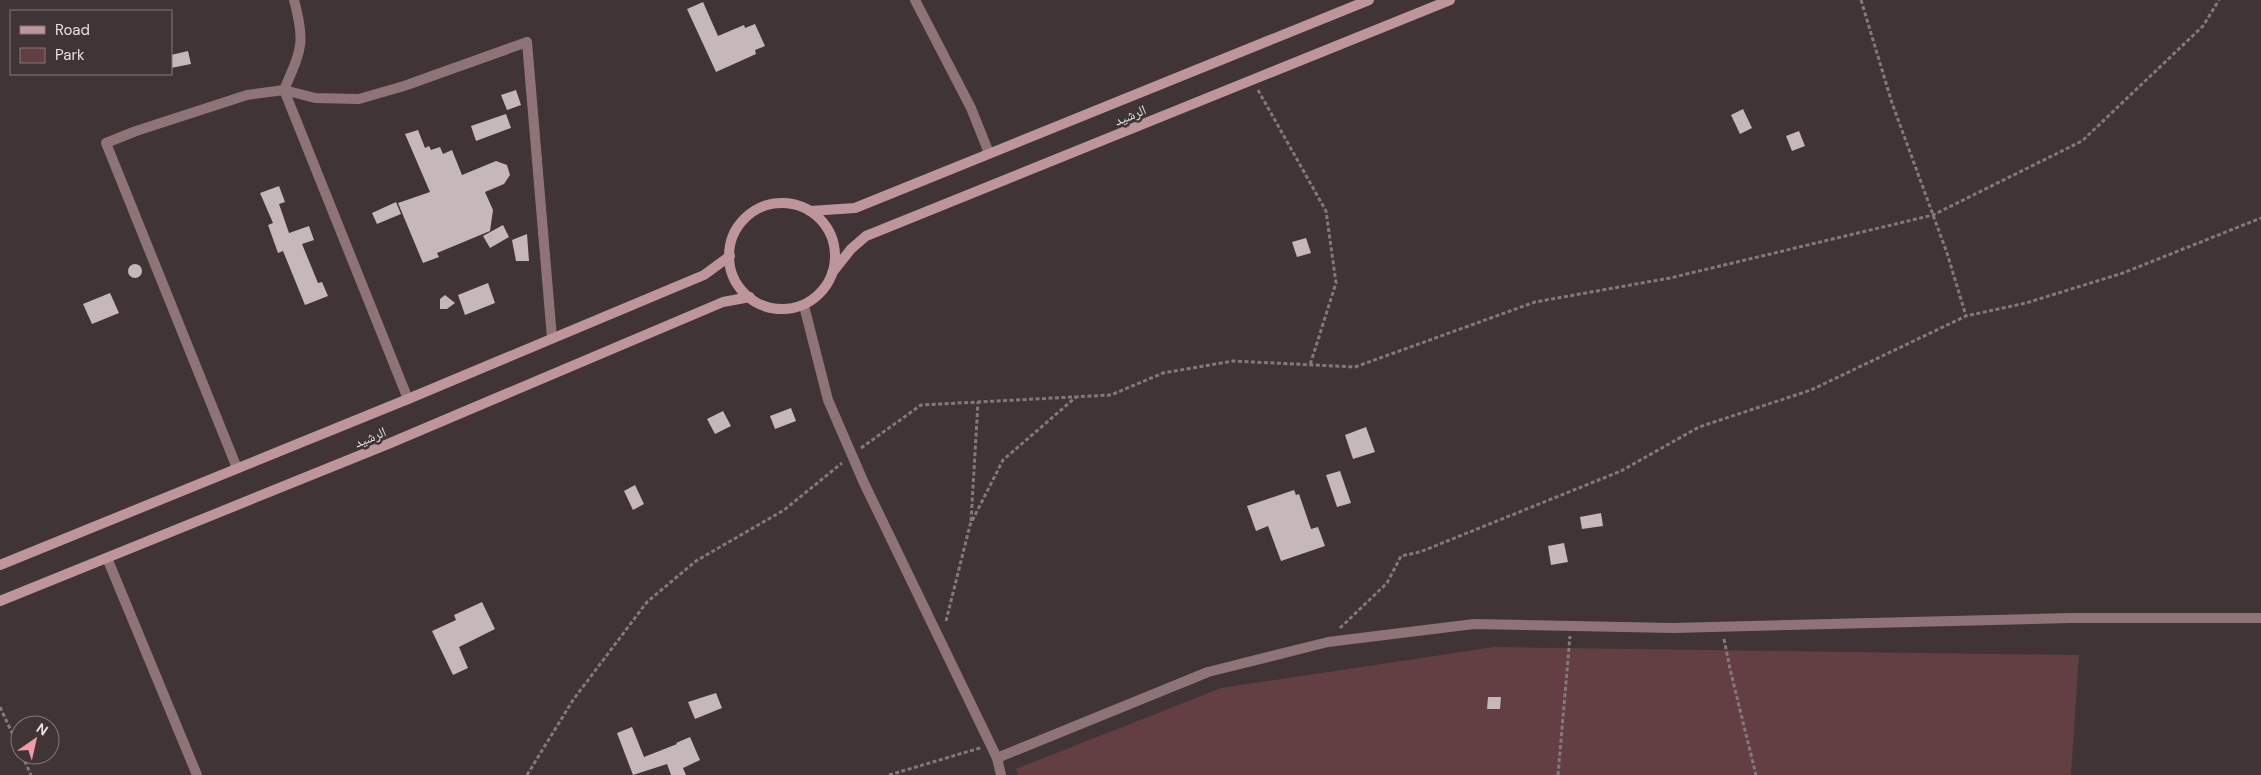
<svg xmlns="http://www.w3.org/2000/svg" width="2261" height="775" viewBox="0 0 2261 775" font-family="'DM Sans','Noto Naskh Arabic',sans-serif">
<style>
.green{fill:#633e43}
.building{fill:#c6b7b9}
.lines{fill:none;stroke-linecap:round;stroke-linejoin:round}
.path{stroke:#83797b;stroke-width:3;stroke-dasharray:4 2.5;stroke-linecap:butt}
.lane{stroke:#8e7477;stroke-width:10}
.street{stroke:#8e7477;stroke-width:10}
.secondary{stroke:#be959a;stroke-width:10}
.labels{text-anchor:middle;dominant-baseline:central;stroke-width:5;stroke-linejoin:round;paint-order:stroke}
.street-label{font-size:14px;fill:#e8e1e2;stroke:#403436}
</style>
<rect width="100%" height="100%" fill="#403436"/>
<!-- green -->
<polygon class="green" points="1494,647 2079,655 2071,775 1018,775 1016,769 1221,688"/>
<!-- building -->
<g class="building">
<polygon points="703,2 718,36 744,25 745,28 755,24 765,46 755,50 756,54 716,72 687,9"/>
<polygon points="188,51 191,64 171,68 171,55"/>
<polygon points="516,90 521,105 507,110 501,95"/>
<polygon points="1743,109 1752,128 1740,134 1731,115"/>
<polygon points="506,114 511,128 476,141 471,126"/>
<polygon points="418,130 425,148 429,146 431,150 440,147 443,154 452,150 462,175 496,161 507,165 510,175 504,184 485,192 493,210 490,231 437,253 439,257 423,263 398,203 430,192 405,134"/>
<polygon points="1799,131 1805,146 1792,151 1786,136"/>
<polygon points="279,186 285,202 279,204 289,233 309,226 314,240 302,244 318,283 322,282 328,296 305,305 283,251 278,253 268,225 273,223 260,193"/>
<polygon points="396,202 401,214 377,224 372,213"/>
<polygon points="503,225 509,237 490,248 483,236"/>
<polygon points="527,234 529,261 516,261 512,240"/>
<polygon points="1306,238 1311,253 1297,257 1292,242"/>
<circle cx="135" cy="271" r="7"/>
<polygon points="488,283 495,303 465,315 458,295"/>
<polygon points="110,293 119,313 92,324 83,304"/>
<polygon points="445,295 455,303 447,309 440,309 440,299"/>
<polygon points="791,408 796,421 775,429 770,416"/>
<polygon points="723,411 731,426 715,434 707,419"/>
<polygon points="1366,427 1375,452 1353,459 1345,435"/>
<polygon points="1340,471 1351,503 1337,507 1326,475"/>
<polygon points="635,485 644,504 633,510 624,491"/>
<polygon points="1294,490 1296,495 1299,494 1311,529 1318,527 1325,546 1281,561 1268,526 1256,531 1247,506"/>
<polygon points="1601,513 1603,526 1582,529 1580,517"/>
<polygon points="1564,543 1568,562 1551,565 1548,546"/>
<polygon points="482,602 495,629 459,647 468,668 453,675 432,631 456,620 454,615"/>
<polygon points="716,693 722,708 695,719 688,702"/>
<polygon points="1488,697 1501,697 1500,709 1487,709"/>
<polygon points="632,727 644,757 677,744 676,743 690,737 700,760 683,768 686,775 671,775 667,764 633,775 617,733"/>
</g>
<g class="lines">
<!-- path -->
<g class="path">
<polyline points="1861,0 1892,103 1947,253 1966,316"/>
<polyline points="1258,90 1326,211 1336,283 1310,365"/>
<polyline points="861,448 921,405 1111,395 1163,373 1233,361 1355,367 1535,302 1670,278 1933,215 2082,141 2203,26 2219,0"/>
<polyline points="971,521 978,402"/>
<polyline points="946,621 970,525 1003,460 1076,397"/>
<polyline points="1340,628 1387,583 1401,556 1420,552 1621,471 1699,427 1811,390 1966,316 2026,303 2123,273 2261,218"/>
<polyline points="1724,639 1730,669 1756,775"/>
<polyline points="0,707 20,750"/>
<polyline points="22,755 31,775"/>
<polyline points="527,775 573,700 647,602 696,561 784,510 842,463"/>
<polyline points="889,775 980,748"/>
<polyline points="1558,775 1570,636"/>
</g>
<!-- lane -->
<g class="lane">
<polyline points="915,0 971,108 989,153"/>
<polyline points="527,42 552,338"/>
</g>
<!-- street -->
<g class="street">
<path d="M294,0C306,44 301,50 284,90L408,399"/>
<polyline points="804,306 828,400 864,483 997,758 1001,775"/>
<polyline points="237,468 106,143 136,131 247,95 284,90 315,98 359,99 404,86 527,42"/>
<polyline points="107,558 197,775"/>
<polyline points="997,758 1208,672 1328,642 1474,624 1673,628 2071,618 2261,618"/>
</g>
<!-- secondary -->
<g class="secondary">
<circle cx="782" cy="256" r="53"/>
<polyline points="810,211 855,208 1369,0"/>
<polyline points="832,273 851,249 866,236 1450,0"/>
<polyline points="0,565 408,399 704,275 730,256"/>
<polyline points="0,601 388,444 723,302 750,297"/>
</g>
</g>
<g class="labels">
<!-- street labels -->
<g class="street-label">
<text transform="translate(1130 115) rotate(-22)">الرشيد</text>
<text transform="translate(370 437) rotate(-22)">الرشيد</text>
</g>
</g>
<!-- legend -->
<rect x="10" y="10" width="162" height="65" fill="#403436" stroke="#83797b"/>
<rect x="20" y="26" width="25" height="8" fill="#be959a" stroke="#83797b"/>
<text x="55" y="35" font-size="15" fill="#e8e1e2">Road</text>
<rect x="20" y="48" width="25" height="15" fill="#633e43" stroke="#83797b"/>
<text x="55" y="60" font-size="15" fill="#e8e1e2">Park</text>
<!-- north arrow -->
<g transform="translate(35 740) rotate(34)"><circle r="24" fill="#403436" stroke="#83797b"/>
<path d="M0-4L9 19L0 12L-9 19Z" fill="#f39aa8"/>
<text y="-8" font-size="14" font-weight="bold" text-anchor="middle" fill="#e8e1e2">N</text>
</g>
</svg>
